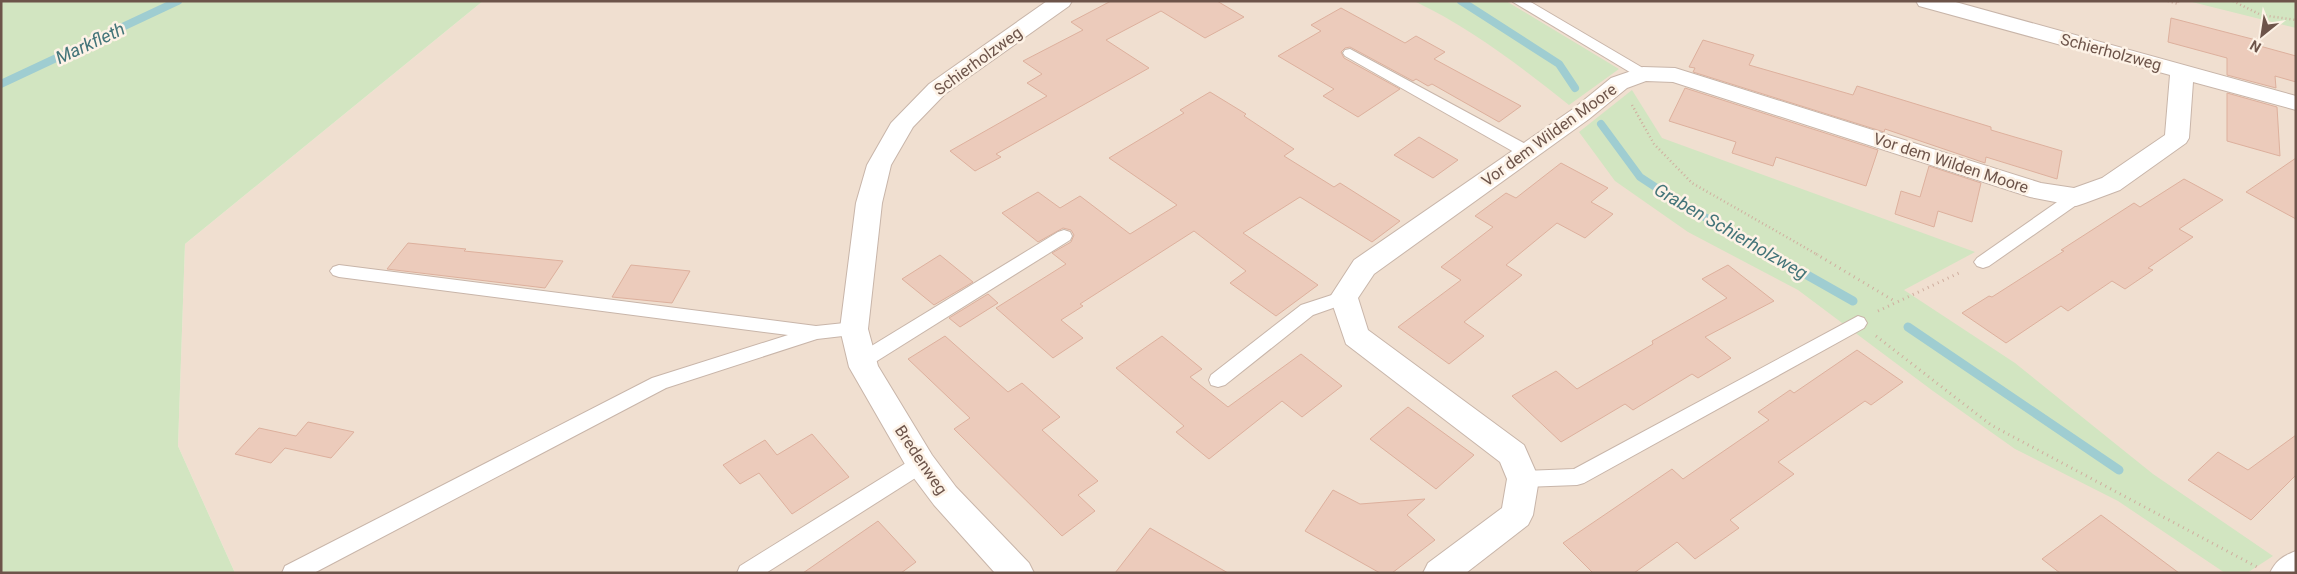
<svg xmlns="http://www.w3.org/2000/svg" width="2297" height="574" viewBox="0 0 2297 574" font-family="Roboto,sans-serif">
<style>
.residential{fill:#f0dfd0}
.green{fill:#d2e5c1}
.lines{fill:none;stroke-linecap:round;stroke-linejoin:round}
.stream-far1{stroke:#9fcdd1;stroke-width:8}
.stream{stroke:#9fcdd1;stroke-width:9}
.building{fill:#eccbbb;stroke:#ddb09d}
.lane-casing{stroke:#c8b5a9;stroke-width:2}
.street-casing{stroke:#c8b5a9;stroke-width:2}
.path-far1{stroke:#d0ae9f;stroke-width:2.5;stroke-dasharray:1 3;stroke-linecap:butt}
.path{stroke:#d0ae9f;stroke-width:3;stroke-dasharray:1 4.5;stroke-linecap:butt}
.lane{fill:#fff;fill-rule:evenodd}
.street{fill:#fff;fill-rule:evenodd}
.labels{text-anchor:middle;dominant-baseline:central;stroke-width:5;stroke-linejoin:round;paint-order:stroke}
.street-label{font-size:16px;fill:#6d544a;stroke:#fdf2e6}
.water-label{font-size:18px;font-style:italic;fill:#437479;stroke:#fdf2e6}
</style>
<rect width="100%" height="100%" fill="#f9eee0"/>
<!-- residential -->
<polygon class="residential" points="483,1 2296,1 2296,573 235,573 178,446 185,244"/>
<!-- green -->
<g class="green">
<polygon points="1,1 483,1 185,244 178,446 235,573 1,573"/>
<path d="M1414,1H1506L1619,69L1569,105C1520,66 1471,28 1414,1Z"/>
<polygon points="2188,1 2296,1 2296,28"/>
<polygon points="1632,90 1662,138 1975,252 1904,290 2015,363 2153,474 2273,556 2247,573 2225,573 2118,501 2015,449 1933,391 1798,290 1688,232 1615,181 1579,132"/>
</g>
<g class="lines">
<!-- stream-far1 -->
<g class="stream-far1">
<polyline points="1461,1 1559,64 1575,88"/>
<polyline points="1,84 178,1"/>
<polyline points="1601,124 1640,177 1678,202 1772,255"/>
</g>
<!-- stream -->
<g class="stream">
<polyline points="1770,254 1853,301"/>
<polyline points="1908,327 2119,470"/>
</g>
</g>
<!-- building -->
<g class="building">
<polygon points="1111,1 1217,1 1244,17 1205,38 1161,11 1106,40 1149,68 996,154 1001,157 975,171 950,151 1047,96 1027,83 1042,74 1023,61 1083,30 1071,22"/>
<polygon points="1341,8 1405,43 1416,36 1445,52 1434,59 1521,106 1499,122 1432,84 1428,86 1416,79 1413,81 1350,47 1345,48 1341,52 1344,58 1400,89 1358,117 1323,96 1334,89 1278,56 1321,31 1311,25"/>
<polygon points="2171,18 2256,40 2256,45 2296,56 2296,82 2275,76 2276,88 2227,75 2227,58 2168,42"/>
<polygon points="1703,40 1754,55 1749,65 1853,95 1857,86 1991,127 1991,130 2062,151 2057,179 1986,157 1985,163 1885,129 1884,132 1693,72 1695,68 1689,67"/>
<polygon points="1685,88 1878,150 1866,186 1776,157 1773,166 1732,153 1736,142 1669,121"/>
<polygon points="1210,92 1246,114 1244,116 1294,149 1284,156 1334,187 1340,183 1400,221 1372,242 1300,197 1243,233 1318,285 1276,316 1230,283 1246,271 1194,231 1080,304 1083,306 1061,320 1083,338 1053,358 996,308 1066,264 1052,253 1071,242 1074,235 1071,230 1063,228 1038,242 1002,213 1038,192 1060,208 1080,196 1130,234 1177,205 1109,158 1184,113 1180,110"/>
<polygon points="2227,93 2277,107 2280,156 2227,141"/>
<polygon points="1419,137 1458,160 1433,178 1394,155"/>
<polygon points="2296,158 2296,219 2246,192"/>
<polygon points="1561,163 1608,188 1591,202 1613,214 1585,238 1557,223 1506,265 1522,275 1464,322 1484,336 1449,364 1398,327 1461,280 1441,267 1493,227 1475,216 1506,193 1516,198"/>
<polygon points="1929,166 1981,183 1972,222 1938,211 1934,227 1895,214 1901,191 1920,197"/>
<polygon points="2184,179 2223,200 2179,229 2193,237 2148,268 2153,270 2125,289 2112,281 2068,311 2061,306 2006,343 1962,313 1989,296 1992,297 2064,251 2061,250 2134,203 2140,207"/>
<polygon points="408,243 466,249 464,251 563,261 545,288 387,269"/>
<polygon points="940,255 973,282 934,305 902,279"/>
<polygon points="631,265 690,271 672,303 612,297"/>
<polygon points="1728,265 1774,301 1705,337 1731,358 1698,378 1692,374 1633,410 1625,404 1561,442 1512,396 1556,371 1577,389 1653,344 1652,341 1727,298 1702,279"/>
<polygon points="988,294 998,303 960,327 949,318"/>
<polygon points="945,336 1008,392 1022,383 1060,417 1042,430 1098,481 1078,495 1095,511 1062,536 954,429 970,418 908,359"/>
<polygon points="1162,336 1202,369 1190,377 1228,407 1301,354 1342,386 1302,417 1282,401 1209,459 1176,432 1184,426 1116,368"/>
<polygon points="1857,350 1903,382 1871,405 1865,401 1778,462 1794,474 1730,520 1739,528 1695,559 1677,542 1634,573 1593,573 1563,543 1672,469 1683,479 1769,420 1758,412 1790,390 1794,393"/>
<polygon points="1408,407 1474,455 1436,489 1370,439"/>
<polygon points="308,422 354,432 331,458 285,448 271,463 235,454 259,428 296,436"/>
<polygon points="812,434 849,477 792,514 759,473 740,484 723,465 765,440 777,455"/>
<polygon points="2296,435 2296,475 2251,520 2188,480 2218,452 2248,470"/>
<polygon points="1333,490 1360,504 1425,499 1407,515 1435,540 1392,573 1380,573 1305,531"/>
<polygon points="2101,515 2179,573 2060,573 2042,559"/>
<polygon points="878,521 916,562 901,573 803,573"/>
<polygon points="1150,528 1228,573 1115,573"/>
</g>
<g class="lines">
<!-- lane casing -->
<g class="lane-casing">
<g id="lane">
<polygon points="1529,1 1648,71 1650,74 1643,78 1638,77 1513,2"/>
<polygon points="1350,49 1533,148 1535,152 1533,156 1521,156 1345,56 1343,53 1345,50"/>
<polygon points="2076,192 2082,193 2084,197 2082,201 1989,266 1983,268 1977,266 1974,262 1977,258 2070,193"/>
<polygon points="1064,230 1070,232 1072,236 1070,240 869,366 862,368 855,366 853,361 855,356 1058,232"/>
<polygon points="339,265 816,326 854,322 860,324 863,329 860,334 817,339 666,388 314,573 282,573 285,566 652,378 788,335 339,277 333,275 330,271 333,267"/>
<polygon points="1344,291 1350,292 1353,297 1350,302 1313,315 1225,385 1218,387 1211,385 1209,380 1211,375 1301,305"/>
<polygon points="1858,316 1864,318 1867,323 1864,328 1584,483 1577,485 1523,487 1516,485 1513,479 1516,473 1523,471 1574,469"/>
<polygon points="921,456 928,458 931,464 928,470 766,573 737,573 740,566 914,458"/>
</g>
</g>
<!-- street casing -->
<g class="street-casing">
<g id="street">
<polygon points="1047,1 1072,1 1069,6 945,94 913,127 891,165 882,203 868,329 878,366 932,455 956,487 1029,563 1034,573 995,573 934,505 910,473 849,367 840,329 856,203 867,165 891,123 929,84"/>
<polygon points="1916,1 1952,1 2296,96 2296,110 2193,82 2189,138 2186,143 2120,190 2085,203 2076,206 2030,197 1673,82 1646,81 1627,88 1589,119 1374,274 1358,298 1368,330 1524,445 1539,479 1533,515 1528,525 1466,573 1423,573 1428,563 1502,508 1507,479 1500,462 1346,344 1330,297 1354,260 1573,109 1611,78 1643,67 1675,68 2041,183 2074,188 2102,178 2165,135 2170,75 1919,6"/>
<path d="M2296,551V573H2270C2276,560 2283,556 2296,551Z"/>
</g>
</g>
<!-- path-far1 -->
<g class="path-far1">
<polyline points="2168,1 2178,4 2178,1"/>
<polyline points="2233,1 2261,15 2296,20"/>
<polyline points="1632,105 1654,144 1692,183 1818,255"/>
</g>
<!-- path -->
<g class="path">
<polyline points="1816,254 1896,302"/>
<polyline points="1878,311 1961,272"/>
<polyline points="1876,336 1991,425 2257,567"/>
</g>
<!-- lane -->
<use href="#lane" class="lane"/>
<!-- street -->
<use href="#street" class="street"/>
</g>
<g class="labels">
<!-- street labels -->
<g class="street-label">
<text transform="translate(2111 52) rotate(15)">Schierholzweg</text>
<text transform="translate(978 61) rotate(-36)">Schierholzweg</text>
<text transform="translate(1549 135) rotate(-36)">Vor dem Wilden Moore</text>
<text transform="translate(1951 163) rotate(18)">Vor dem Wilden Moore</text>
<text transform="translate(921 460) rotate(56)">Bredenweg</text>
</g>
<!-- water labels -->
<g class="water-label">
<text transform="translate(90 43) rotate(-25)">Markfleth</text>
<text transform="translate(1731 231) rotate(30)">Graben Schierholzweg</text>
</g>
</g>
<!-- border -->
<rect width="2297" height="574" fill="none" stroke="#6d544a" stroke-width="5"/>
<!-- north arrow -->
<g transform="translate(2262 35) rotate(210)" stroke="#fdf2e6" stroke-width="4" paint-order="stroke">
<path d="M0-4L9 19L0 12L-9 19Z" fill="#6d544a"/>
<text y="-8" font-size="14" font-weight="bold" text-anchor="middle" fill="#6d544a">N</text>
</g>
</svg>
